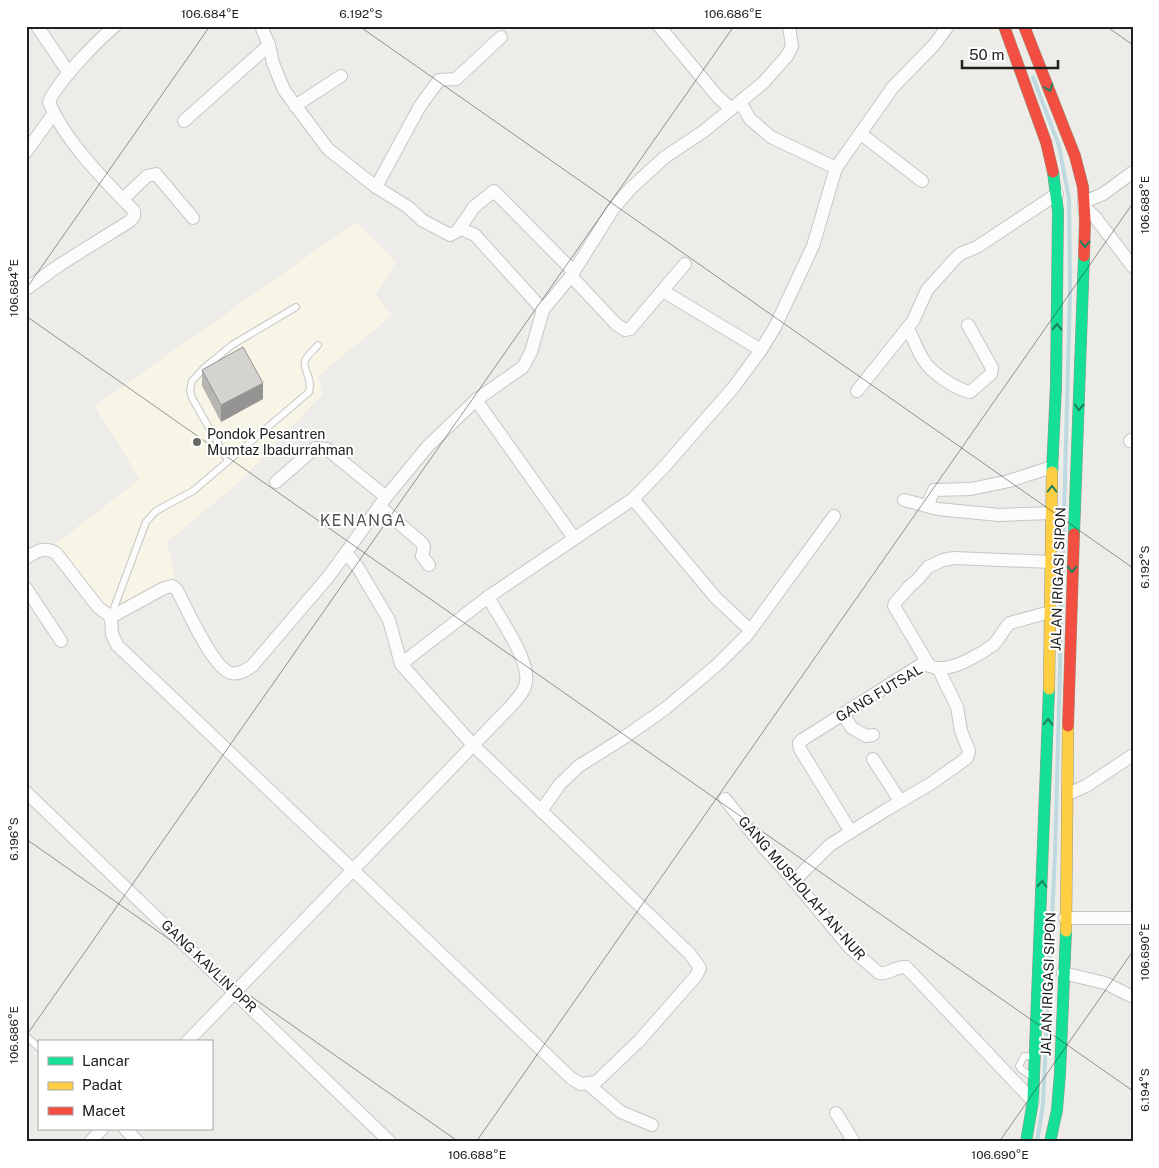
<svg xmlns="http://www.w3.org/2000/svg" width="1159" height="1168" viewBox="0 0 1159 1168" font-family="'Public Sans',sans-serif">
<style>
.education{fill:#f7f6e6}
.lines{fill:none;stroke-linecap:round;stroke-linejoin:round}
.stream{stroke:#bed9e0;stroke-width:4}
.lane-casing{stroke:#c7c6c5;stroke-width:8}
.street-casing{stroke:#c7c6c5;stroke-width:14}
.fast-casing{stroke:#969781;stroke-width:12}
.slow-casing{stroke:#969781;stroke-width:12}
.jam-casing{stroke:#969781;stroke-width:12}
.lane{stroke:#fcfcfc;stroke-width:6}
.street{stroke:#fcfcfc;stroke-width:12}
.fast{stroke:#16e098;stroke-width:11}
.slow{stroke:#ffcf43;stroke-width:11}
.jam{stroke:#f24e42;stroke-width:11}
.wall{fill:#b7b5b3}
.shaded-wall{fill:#959492}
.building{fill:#d5d3d0;stroke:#959492}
.oneway{stroke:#1b805c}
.ticks{fill:none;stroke:#202020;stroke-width:1;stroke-opacity:0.45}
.poi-dot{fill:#686766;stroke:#fff;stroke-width:2}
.labels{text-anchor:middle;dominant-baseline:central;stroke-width:4;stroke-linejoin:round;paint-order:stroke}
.poi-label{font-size:14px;fill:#202020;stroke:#fff;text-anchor:start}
.street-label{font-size:14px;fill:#202020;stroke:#fff}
.quarter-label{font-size:16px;letter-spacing:1px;fill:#535353;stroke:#fff}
.neatline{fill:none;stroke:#202020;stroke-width:2}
.ticks-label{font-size:12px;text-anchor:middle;fill:#202020}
</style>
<rect width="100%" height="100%" fill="#eeece9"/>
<!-- education -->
<polygon class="education" points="356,222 396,262 375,295 392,315 318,376 323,394 238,483 167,542 175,577 123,606 108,611 56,544 140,479 95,406"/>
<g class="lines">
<!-- stream -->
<polyline class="stream" points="1033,77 1059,146 1069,199 1070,291 1055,855 1043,1104 1037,1142"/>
<!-- lane casing -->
<g class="lane-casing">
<g id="lane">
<polyline points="228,461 192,398 190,390 192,381 204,368 232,345 296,307"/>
<path d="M111,616L146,522L156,511L193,491L309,392C313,377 302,369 305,361C307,355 314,350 318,345"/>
<polyline points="26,1036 39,1048"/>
<polyline points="1031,1076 1021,1069 1019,1066 1024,1056 1034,1057"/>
</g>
</g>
<!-- street casing -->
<g class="street-casing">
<g id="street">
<polyline points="37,26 69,73"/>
<polyline points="261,26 269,45 273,63 284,90 328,149 376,187 408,207 422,220 450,235 461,229 475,235 543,310"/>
<polyline points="659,26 717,96 731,109"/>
<polyline points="740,102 750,119 771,137 836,168"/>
<polyline points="295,106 341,76"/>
<polyline points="184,121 269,45"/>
<polyline points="861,134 922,181"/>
<polyline points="26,152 54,113"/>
<polyline points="376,187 420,106 439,80 456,79 501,37"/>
<polyline points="123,199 147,176 156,174 193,218"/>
<polyline points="1084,202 1103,194 1133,172"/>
<polyline points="1084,207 1095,217 1133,267"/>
<polyline points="459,229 474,207 494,191 574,272"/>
<polyline points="571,276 616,324 625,330 630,329 685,264"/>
<path d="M26,289L61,264L130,221L134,216V211C105,181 65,141 49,102C57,82 97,41 115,26"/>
<polyline points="663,291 761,350"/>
<path d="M907,328C914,338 916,349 923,359C930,372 955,389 970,392L991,374L992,368L968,325"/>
<polyline points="857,391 913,321 927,290 954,260 960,254 977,247 1057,194"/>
<polyline points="476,400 574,538"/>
<polyline points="1130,441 1133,439"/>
<polyline points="276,482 315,448 327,449 386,497"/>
<polyline points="633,499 716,598 750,630"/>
<polyline points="904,500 938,509 999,515 1051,513"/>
<polyline points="379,506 422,543 424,547 422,556 429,565"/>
<polyline points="927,506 934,490 971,489 1009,481 1052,467"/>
<path d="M26,558C37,551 44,546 56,553L98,607L111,617"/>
<polyline points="26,588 61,641"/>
<polyline points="111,617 112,634 117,645 571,1078 581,1084 596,1082 639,1041 696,976 700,968 690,954 473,745 401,664 389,620 357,566 346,553"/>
<path d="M111,617L164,588L172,586L177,590C186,607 213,669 231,673C239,675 246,670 252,666L329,576L386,497L428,446L476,400L523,367L531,352L543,310L571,276L613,209L630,189L665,157L704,131L763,83L787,56L792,46L789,26"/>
<polyline points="401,664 488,597 633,499 664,467 733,388 761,350 775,327 813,246 836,168 893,87 934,45 948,26"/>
<polyline points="929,665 894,606 895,603 909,587 918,579 928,567 943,560 954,558 1051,562"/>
<polyline points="843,715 852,728 866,736 873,735"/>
<polyline points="873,759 900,801"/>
<polyline points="26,792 390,1142"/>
<polyline points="1068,794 1086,786 1133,755"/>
<path d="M725,799L766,850L791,877L850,948L879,973C889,975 895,966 906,967L1033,1101"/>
<polyline points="541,811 560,784 579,766 622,739 666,708 717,665 747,635 834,516"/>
<path d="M851,832L800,749L799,743L802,740L922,664C928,665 932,668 938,668C954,670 981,654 993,645C1000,639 1003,629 1010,623L1050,612"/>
<polyline points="794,881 830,845 886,810 930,784 967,758 969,751 961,731 957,707 938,668"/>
<polyline points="1065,918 1133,918"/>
<polyline points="1063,973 1105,983 1133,997"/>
<path d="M187,1042L509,708C515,701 525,692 526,682C530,660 499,617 488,597"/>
<polyline points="588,1084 621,1112 652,1125"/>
<polyline points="836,1113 854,1142"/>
<polyline points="125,1129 138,1142"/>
<polyline points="90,1142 102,1129"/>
</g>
</g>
<!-- fast casing -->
<g class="fast-casing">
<g id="fast">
<polyline points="1052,472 1056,385 1058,211 1053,172"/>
<polyline points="1074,534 1084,256"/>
<polyline points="1026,1142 1033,1101 1049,689"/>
<polyline points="1050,1142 1057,1110 1060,1073 1066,931"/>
</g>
</g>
<!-- slow casing -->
<g class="slow-casing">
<g id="slow">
<polyline points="1049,689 1052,472"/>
<polyline points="1066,931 1068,726"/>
</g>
</g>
<!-- jam casing -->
<g class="jam-casing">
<g id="jam">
<polyline points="1004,26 1046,142 1053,172"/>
<polyline points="1024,26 1075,156 1083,187 1085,220 1084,256"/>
<polyline points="1068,726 1074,534"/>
</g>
</g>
<!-- lane -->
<use href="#lane" class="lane"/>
<!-- street -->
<use href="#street" class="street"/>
<!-- fast -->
<use href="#fast" class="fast"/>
<!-- slow -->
<use href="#slow" class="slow"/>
<!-- jam -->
<use href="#jam" class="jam"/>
</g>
<!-- wall -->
<polygon class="wall" points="202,370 263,399 221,422 202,386"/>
<!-- shaded-wall -->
<polygon class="shaded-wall" points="263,383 263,399 221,422 221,405"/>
<!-- building -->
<polygon class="building" points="243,347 263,383 221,405 202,370"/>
<!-- one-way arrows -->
<defs><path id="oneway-chevron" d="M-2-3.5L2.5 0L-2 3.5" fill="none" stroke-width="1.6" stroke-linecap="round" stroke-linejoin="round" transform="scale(1.25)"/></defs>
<g class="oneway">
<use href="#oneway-chevron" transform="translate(1049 88) rotate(69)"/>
<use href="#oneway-chevron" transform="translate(1085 244) rotate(91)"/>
<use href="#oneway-chevron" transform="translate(1057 327) rotate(-89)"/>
<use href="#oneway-chevron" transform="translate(1079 407) rotate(93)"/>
<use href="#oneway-chevron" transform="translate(1052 489) rotate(-90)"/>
<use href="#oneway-chevron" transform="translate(1072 569) rotate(92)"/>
<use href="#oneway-chevron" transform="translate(1048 722) rotate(-88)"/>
<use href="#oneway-chevron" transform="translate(1042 884) rotate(-87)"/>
</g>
<!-- ticks -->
<path class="ticks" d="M359,26L1133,568M1106,26L1133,45M26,289L210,26M26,316L1133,1091M26,839L459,1142M26,1036L734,26M476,1142L1133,203M999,1142L1133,951"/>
<!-- markers -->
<circle class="poi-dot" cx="197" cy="442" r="5"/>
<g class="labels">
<!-- poi labels -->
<g class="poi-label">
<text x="207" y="434">Pondok Pesantren<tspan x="207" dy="16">Mumtaz Ibadurrahman</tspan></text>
</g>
<!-- street labels -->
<g class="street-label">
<text transform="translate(1058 579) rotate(-88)">JALAN IRIGASI SIPON</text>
<text transform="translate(879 693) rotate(-31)">GANG FUTSAL</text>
<text transform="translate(802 888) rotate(49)">GANG MUSHOLAH AN-NUR</text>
<text transform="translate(209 966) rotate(44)">GANG KAVLIN DPR</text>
<text transform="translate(1048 984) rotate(-88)">JALAN IRIGASI SIPON</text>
</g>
<!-- quarter labels -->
<g class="quarter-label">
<text x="363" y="520">KENANGA</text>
</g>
</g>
<!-- border -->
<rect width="1159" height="1168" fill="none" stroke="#ffffff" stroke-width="55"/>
<!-- legend -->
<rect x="38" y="1040" width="175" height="90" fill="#ffffff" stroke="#a6a6a6"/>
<rect x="48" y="1057" width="25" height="8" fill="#16e098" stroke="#a6a6a6"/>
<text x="82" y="1066" font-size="15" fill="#202020">Lancar</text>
<rect x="48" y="1082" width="25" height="8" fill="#ffcf43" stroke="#a6a6a6"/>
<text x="82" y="1090" font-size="15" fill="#202020">Padat</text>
<rect x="48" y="1107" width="25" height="8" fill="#f24e42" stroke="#a6a6a6"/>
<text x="82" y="1116" font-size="15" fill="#202020">Macet</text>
<!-- scale -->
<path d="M962 60v8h96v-8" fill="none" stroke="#202020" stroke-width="2.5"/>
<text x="969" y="60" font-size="15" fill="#202020" stroke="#ffffff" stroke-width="4" paint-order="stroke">50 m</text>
<rect x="28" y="28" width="1104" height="1112" class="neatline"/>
<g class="ticks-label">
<text x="210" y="18">106.684°E</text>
<text x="361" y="18">6.192°S</text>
<text x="733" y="18">106.686°E</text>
<text transform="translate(1145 205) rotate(-90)" y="4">106.688°E</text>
<text transform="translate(14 288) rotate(-90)" y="4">106.684°E</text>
<text transform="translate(1145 567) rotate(-90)" y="4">6.192°S</text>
<text transform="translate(14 839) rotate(-90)" y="4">6.196°S</text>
<text transform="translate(1145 952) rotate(-90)" y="4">106.690°E</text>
<text transform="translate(14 1035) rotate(-90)" y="4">106.686°E</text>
<text transform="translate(1145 1090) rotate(-90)" y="4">6.194°S</text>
<text x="477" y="1159">106.688°E</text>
<text x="1000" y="1159">106.690°E</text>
</g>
</svg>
